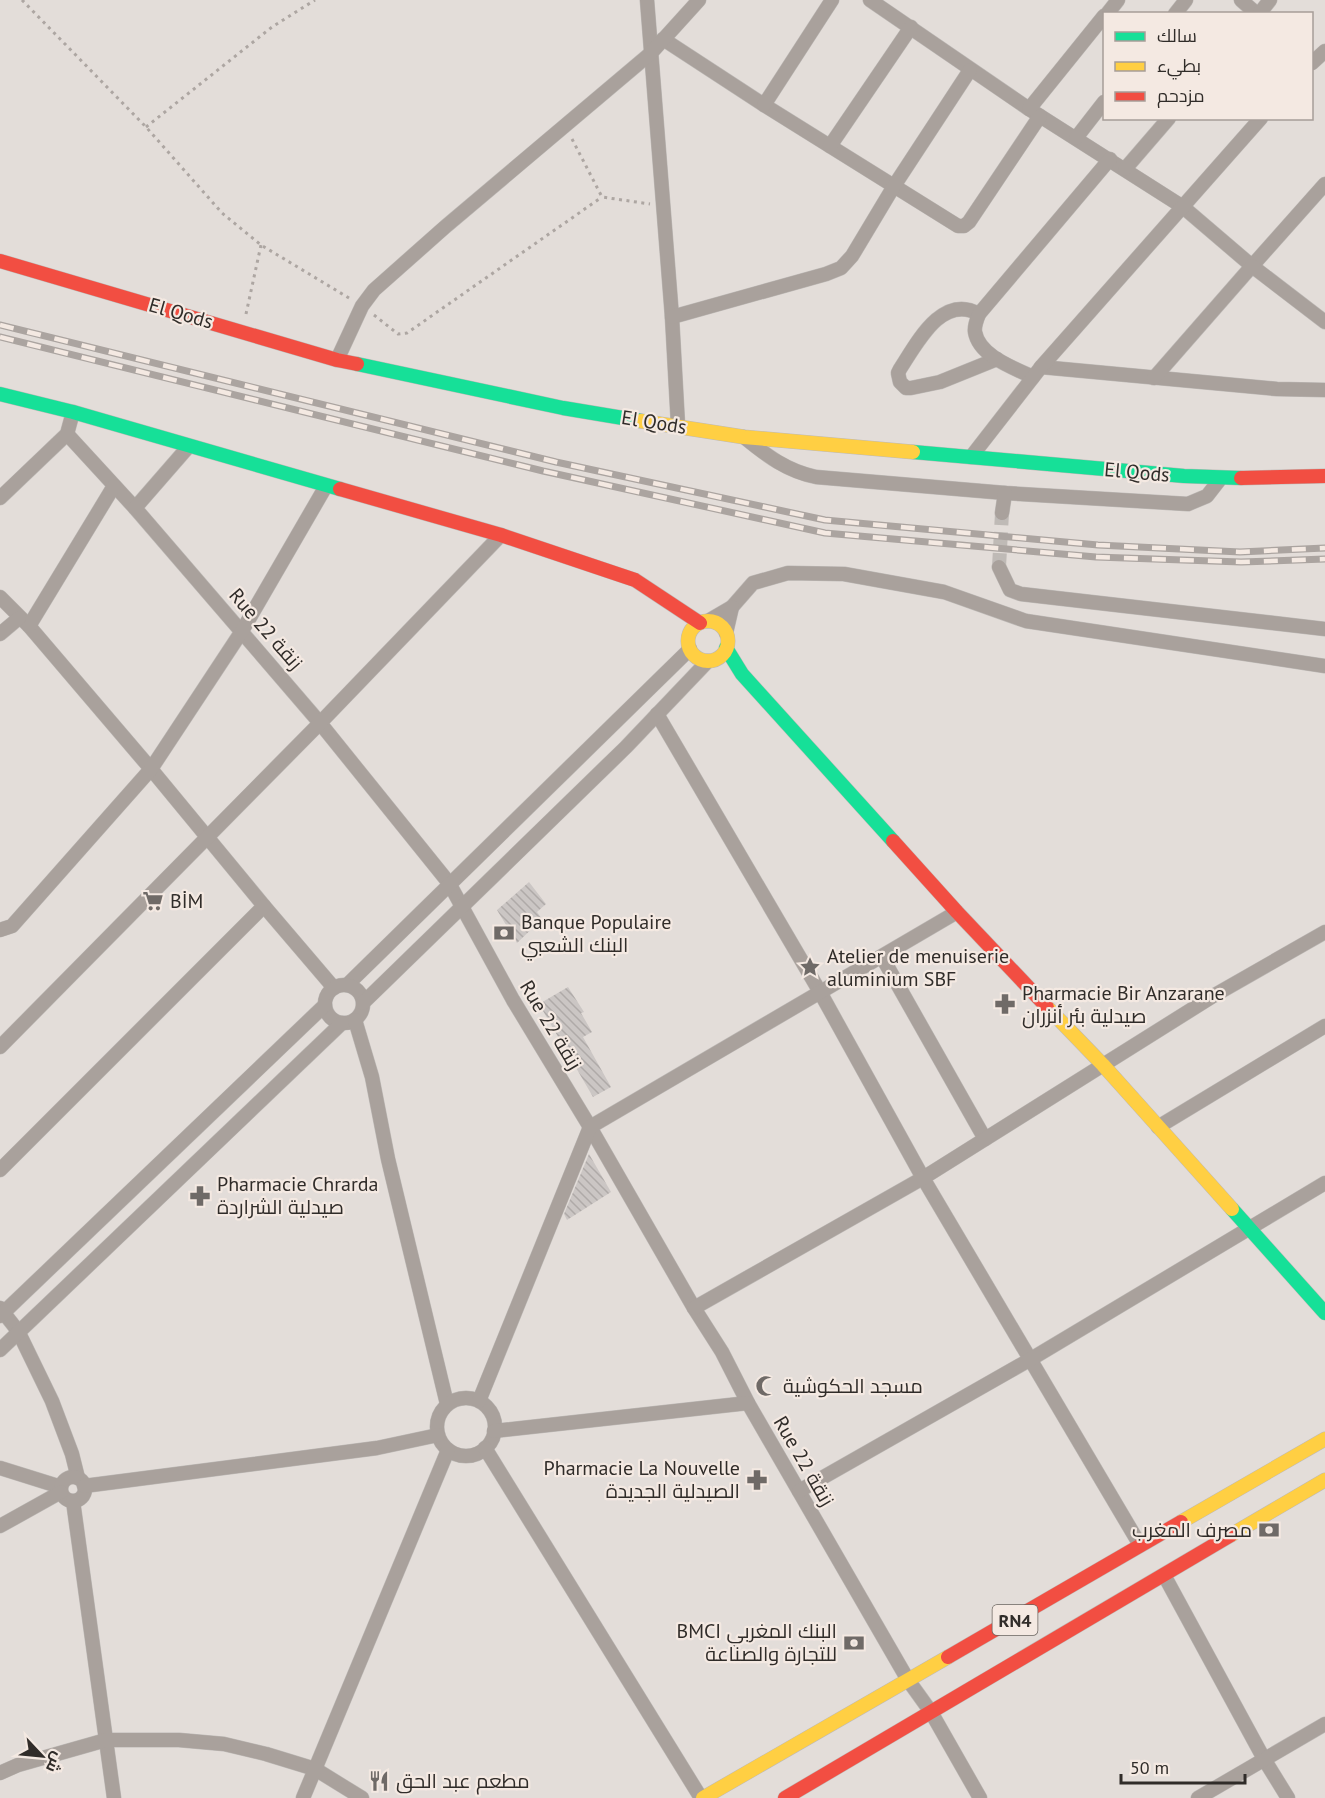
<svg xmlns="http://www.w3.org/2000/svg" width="1325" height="1798" viewBox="0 0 1325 1798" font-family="'PT Sans',Cairo,sans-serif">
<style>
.building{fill:url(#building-back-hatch)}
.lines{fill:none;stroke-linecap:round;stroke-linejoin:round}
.street-tunnel{stroke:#bfbab6;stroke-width:14;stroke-dasharray:14 7;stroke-linecap:butt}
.street-casing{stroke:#bebab7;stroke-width:15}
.fast-casing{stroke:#bebab7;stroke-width:15}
.slow-casing{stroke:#bebab7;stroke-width:15}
.jam-casing{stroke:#bebab7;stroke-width:15}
.path{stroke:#ada6a2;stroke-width:3;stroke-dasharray:3 4.5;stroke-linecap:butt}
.street{stroke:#a9a19c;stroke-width:14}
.fast{stroke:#16e098;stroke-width:14}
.slow{stroke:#ffcf43;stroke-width:14}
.jam{stroke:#f24e42;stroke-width:14}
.rail-casing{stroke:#aba4a0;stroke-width:7}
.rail{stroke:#f4e9e2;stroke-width:4.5;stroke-dasharray:14;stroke-linecap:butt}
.labels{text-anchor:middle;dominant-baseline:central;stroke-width:4.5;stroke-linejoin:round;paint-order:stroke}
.shield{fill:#f4e9e2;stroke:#6b6560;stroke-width:1.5}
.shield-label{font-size:18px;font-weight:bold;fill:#302c29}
.street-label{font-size:20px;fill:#302c29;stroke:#f4e9e2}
.poi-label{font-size:20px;fill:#302c29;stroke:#f4e9e2;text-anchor:start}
</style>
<defs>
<pattern id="building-back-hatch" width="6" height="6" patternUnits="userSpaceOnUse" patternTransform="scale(1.5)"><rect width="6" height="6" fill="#cbc6c4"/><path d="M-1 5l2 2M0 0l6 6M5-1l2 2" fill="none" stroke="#afaaa8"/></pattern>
</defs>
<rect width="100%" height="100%" fill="#e3ddd9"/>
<!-- building -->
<g class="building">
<polygon points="529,882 546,904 537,912 542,919 517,943 497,910"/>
<polygon points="568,987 584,1012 581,1013 592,1032 583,1037 611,1087 593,1097 539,1004"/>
<polygon points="589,1154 611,1192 567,1220 564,1214"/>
</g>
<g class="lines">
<!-- street-tunnel -->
<polyline class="street-tunnel" points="999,567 1002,513"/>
<!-- street casing -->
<g class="street-casing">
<g id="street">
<polyline points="647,0 672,317 678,425"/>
<polyline points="870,0 1029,109 1183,207 1252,266 1325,184"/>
<polyline points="1241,0 1257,14"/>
<polyline points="1107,14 1118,0"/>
<polyline points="1175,14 1186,0"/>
<polyline points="1259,14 1270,0"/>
<polyline points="663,39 764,105 958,226 964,226 969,222 1040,116"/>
<polyline points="1312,63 1325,51"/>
<polyline points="764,105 832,0"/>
<polyline points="1029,109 1104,16"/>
<polyline points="1076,138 1104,102"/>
<polyline points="830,146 911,27"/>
<polyline points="1125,169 1169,118"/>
<path d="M979,314C942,293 917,343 900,369L898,373L900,382L906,388H911L940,382L997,359"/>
<polyline points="672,317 826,274 841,268 852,256 894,186 970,70"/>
<polyline points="337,360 362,306 374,290 445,227 651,53 699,0"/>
<polyline points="1041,367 1277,389 1325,390"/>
<path d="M1033,377C1014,368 979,356 975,332C974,326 977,319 979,314L1110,159"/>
<polyline points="1154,378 1252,266 1325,322"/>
<polyline points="67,434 135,508"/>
<path d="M744,437C767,456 787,471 816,477L1005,493L1188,504L1207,496L1221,478"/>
<polyline points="189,446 135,508 320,723 449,883 513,1000 590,1127 694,1308 722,1352 748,1403 908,1680 931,1712 980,1798"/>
<polyline points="971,457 1041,367 1261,118"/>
<polyline points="0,498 67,434 73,412"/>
<polyline points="1002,513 1005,493"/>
<polyline points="999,567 1010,590 1021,594 1325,629"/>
<polyline points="0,597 29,626 151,769 264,906 334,988"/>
<polyline points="732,607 753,583 788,573 844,574 944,592 1026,621 1325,666"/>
<polyline points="708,621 732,607 726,633"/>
<polyline points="29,626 114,486"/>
<polyline points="0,634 19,618"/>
<polyline points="657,714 820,992 923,1178 1140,1545"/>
<polyline points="0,930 12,926 151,769 242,631 326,486"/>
<polyline points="882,957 985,1139"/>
<polyline points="347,985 690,649"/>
<circle cx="344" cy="1004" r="19"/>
<polyline points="363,1003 626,747 708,661"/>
<polyline points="355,1020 372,1077 388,1159 447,1404"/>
<polyline points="0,1047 320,723 501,535"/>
<polyline points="1158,1127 1325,1026"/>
<polyline points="0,1170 264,906"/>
<polyline points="0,1308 18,1331 52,1401 72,1454 78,1478"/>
<polyline points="694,1308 923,1178 1213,996 1325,932"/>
<polyline points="0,1316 325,1005"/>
<polyline points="0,1350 342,1023"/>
<circle cx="466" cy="1427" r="29"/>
<polyline points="479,1401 590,1127 957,912"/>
<polyline points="494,1431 748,1403"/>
<polyline points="485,1448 701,1798"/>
<polyline points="0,1468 61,1487"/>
<circle cx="73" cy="1489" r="12"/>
<polyline points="84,1486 377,1448 438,1435"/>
<polyline points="799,1491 1031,1359 1325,1183"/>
<polyline points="73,1501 114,1798"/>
<polyline points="0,1526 61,1492"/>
<polyline points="1164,1575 1264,1759 1288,1798"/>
<polyline points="0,1773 18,1765 106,1740 179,1740 224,1744 266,1754 315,1769 362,1798"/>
<polyline points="303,1798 448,1450"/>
<polyline points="1198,1798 1325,1724"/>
</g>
</g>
<!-- fast casing -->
<g class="fast-casing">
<g id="fast">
<polyline points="357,364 563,408 641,421"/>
<polyline points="0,394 73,412 340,489"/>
<polyline points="913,452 1184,476 1241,478"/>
<polyline points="726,648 742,674 893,841"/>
<polyline points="1232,1209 1325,1313"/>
</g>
</g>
<!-- slow casing -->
<g class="slow-casing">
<g id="slow">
<polyline points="641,421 744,437 913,452"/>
<circle cx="708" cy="641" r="20"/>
<polyline points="1047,1007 1103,1065 1232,1209"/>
<polyline points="1181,1522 1325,1439"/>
<polyline points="1231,1535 1325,1480"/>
<polyline points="703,1798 948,1657"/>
</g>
</g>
<!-- jam casing -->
<g class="jam-casing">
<g id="jam">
<polyline points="0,261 337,360 357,364"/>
<polyline points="1241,478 1325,476"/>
<polyline points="340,489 501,535 635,580 700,623"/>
<polyline points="893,841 957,912 1047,1007"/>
<polyline points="948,1657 1181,1522"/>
<polyline points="785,1798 1231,1535"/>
</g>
</g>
<!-- path -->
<g class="path">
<polyline points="22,0 146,127 222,213 261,245 349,298"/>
<polyline points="146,127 272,27 315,0"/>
<polyline points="572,139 602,197 650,204"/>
<polyline points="246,314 261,245"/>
<polyline points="374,315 398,334 407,333 602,197"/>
</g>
<!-- street -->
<use href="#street" class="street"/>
<!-- fast -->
<use href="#fast" class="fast"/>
<!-- slow -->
<use href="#slow" class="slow"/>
<!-- jam -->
<use href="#jam" class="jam"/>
<!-- rail casing -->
<g class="rail-casing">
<g id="rail">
<polyline points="0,325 556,462 825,520 1098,545 1240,552 1325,548"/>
<polyline points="0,337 543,471 825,533 1096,557 1241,562 1325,559"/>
</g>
</g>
<!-- rail -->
<use href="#rail" class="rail"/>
</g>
<!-- icons -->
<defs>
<g id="supermarket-bare" transform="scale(1.62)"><path d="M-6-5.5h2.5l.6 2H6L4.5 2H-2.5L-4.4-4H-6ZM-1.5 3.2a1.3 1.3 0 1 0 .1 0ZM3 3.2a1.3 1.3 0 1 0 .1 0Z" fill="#6f6a67" stroke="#f4e9e2" stroke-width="2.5" paint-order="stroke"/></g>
<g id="bank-bare" transform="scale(1.62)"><path d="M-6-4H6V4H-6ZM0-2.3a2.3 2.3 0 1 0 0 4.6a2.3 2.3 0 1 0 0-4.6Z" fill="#6f6a67" stroke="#f4e9e2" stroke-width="2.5" paint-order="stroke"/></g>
<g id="sight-bare" transform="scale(1.62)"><path d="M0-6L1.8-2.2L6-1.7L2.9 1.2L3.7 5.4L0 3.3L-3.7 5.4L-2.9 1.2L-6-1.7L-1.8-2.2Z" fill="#6f6a67" stroke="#f4e9e2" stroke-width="2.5" paint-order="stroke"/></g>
<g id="pharmacy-bare" transform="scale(1.62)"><path d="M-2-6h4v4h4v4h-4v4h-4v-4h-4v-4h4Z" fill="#6f6a67" stroke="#f4e9e2" stroke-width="2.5" paint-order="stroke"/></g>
<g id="mosque-bare" transform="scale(1.62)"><path d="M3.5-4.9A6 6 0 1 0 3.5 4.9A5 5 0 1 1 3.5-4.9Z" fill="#6f6a67" stroke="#f4e9e2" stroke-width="2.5" paint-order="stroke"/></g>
<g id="restaurant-bare" transform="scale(1.62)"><path d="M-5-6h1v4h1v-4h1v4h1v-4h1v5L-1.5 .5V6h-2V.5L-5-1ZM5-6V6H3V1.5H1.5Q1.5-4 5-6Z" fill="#6f6a67" stroke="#f4e9e2" stroke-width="2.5" paint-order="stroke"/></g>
</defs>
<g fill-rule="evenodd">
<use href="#supermarket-bare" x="153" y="901"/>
<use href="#bank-bare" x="504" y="933"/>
<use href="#sight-bare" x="810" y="967"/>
<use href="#pharmacy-bare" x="1005" y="1004"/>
<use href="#pharmacy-bare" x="200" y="1196"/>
<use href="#mosque-bare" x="766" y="1386"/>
<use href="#pharmacy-bare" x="757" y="1480"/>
<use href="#bank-bare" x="1269" y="1530"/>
<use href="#bank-bare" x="854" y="1643"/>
<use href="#restaurant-bare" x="379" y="1781"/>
</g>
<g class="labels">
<!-- shield labels -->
<rect class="shield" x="992.5" y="1605" width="45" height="30" rx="4.5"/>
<g class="shield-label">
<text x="1015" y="1620">RN4</text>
</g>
<!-- street labels -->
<g class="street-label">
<text transform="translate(181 313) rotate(16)">El Qods</text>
<text transform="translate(654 422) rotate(9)">El Qods</text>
<text transform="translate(1137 472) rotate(5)">El Qods</text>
<text transform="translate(266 629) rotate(49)">Rue 22 زنقة</text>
<text transform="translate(551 1025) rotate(59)">Rue 22 زنقة</text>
<text transform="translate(804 1461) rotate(60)">Rue 22 زنقة</text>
</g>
<!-- poi labels -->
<g class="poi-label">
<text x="170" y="901">BİM</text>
<text x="521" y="922">Banque Populaire<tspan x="521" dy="23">البنك الشعبي</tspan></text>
<text x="827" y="956">Atelier de menuiserie<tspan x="827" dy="23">aluminium SBF</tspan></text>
<text x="1022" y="993">Pharmacie Bir Anzarane<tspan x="1022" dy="23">صيدلية بئر أنزران</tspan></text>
<text x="217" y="1184">Pharmacie Chrarda<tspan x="217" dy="23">صيدلية الشراردة</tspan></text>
<text x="783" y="1386">مسجد الحكوشية</text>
<text x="740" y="1468" text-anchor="end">Pharmacie La Nouvelle<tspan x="740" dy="23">الصيدلية الجديدة</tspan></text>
<text x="1252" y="1530" text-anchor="end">مصرف المغرب</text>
<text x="837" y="1631" text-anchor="end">BMCI البنك المغربي<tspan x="837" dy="23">للتجارة والصناعة</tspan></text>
<text x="396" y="1781">مطعم عبد الحق</text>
</g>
</g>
<!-- legend -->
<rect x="1103" y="12" width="210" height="108" fill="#f4e9e2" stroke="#a69d98" stroke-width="1.5"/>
<rect x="1115" y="32" width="30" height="9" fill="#16e098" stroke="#a69d98" stroke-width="1.5"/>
<text x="1157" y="42" font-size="18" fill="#302c29">سالك</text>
<rect x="1115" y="62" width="30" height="9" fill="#ffcf43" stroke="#a69d98" stroke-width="1.5"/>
<text x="1157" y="72" font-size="18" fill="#302c29">بطيء</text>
<rect x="1115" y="92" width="30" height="9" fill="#f24e42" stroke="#a69d98" stroke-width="1.5"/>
<text x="1157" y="102" font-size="18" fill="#302c29">مزدحم</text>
<!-- north arrow -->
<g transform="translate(42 1756) rotate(116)" stroke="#f4e9e2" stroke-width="4.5" paint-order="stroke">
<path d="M0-4.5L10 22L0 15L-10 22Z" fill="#302c29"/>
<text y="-9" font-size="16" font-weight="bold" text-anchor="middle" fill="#302c29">ش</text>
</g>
<!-- scale -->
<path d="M1121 1774v9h124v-9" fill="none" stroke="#302c29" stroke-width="3"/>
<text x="1130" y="1774" font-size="18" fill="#302c29" stroke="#f4e9e2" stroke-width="4.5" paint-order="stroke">50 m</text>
</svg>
